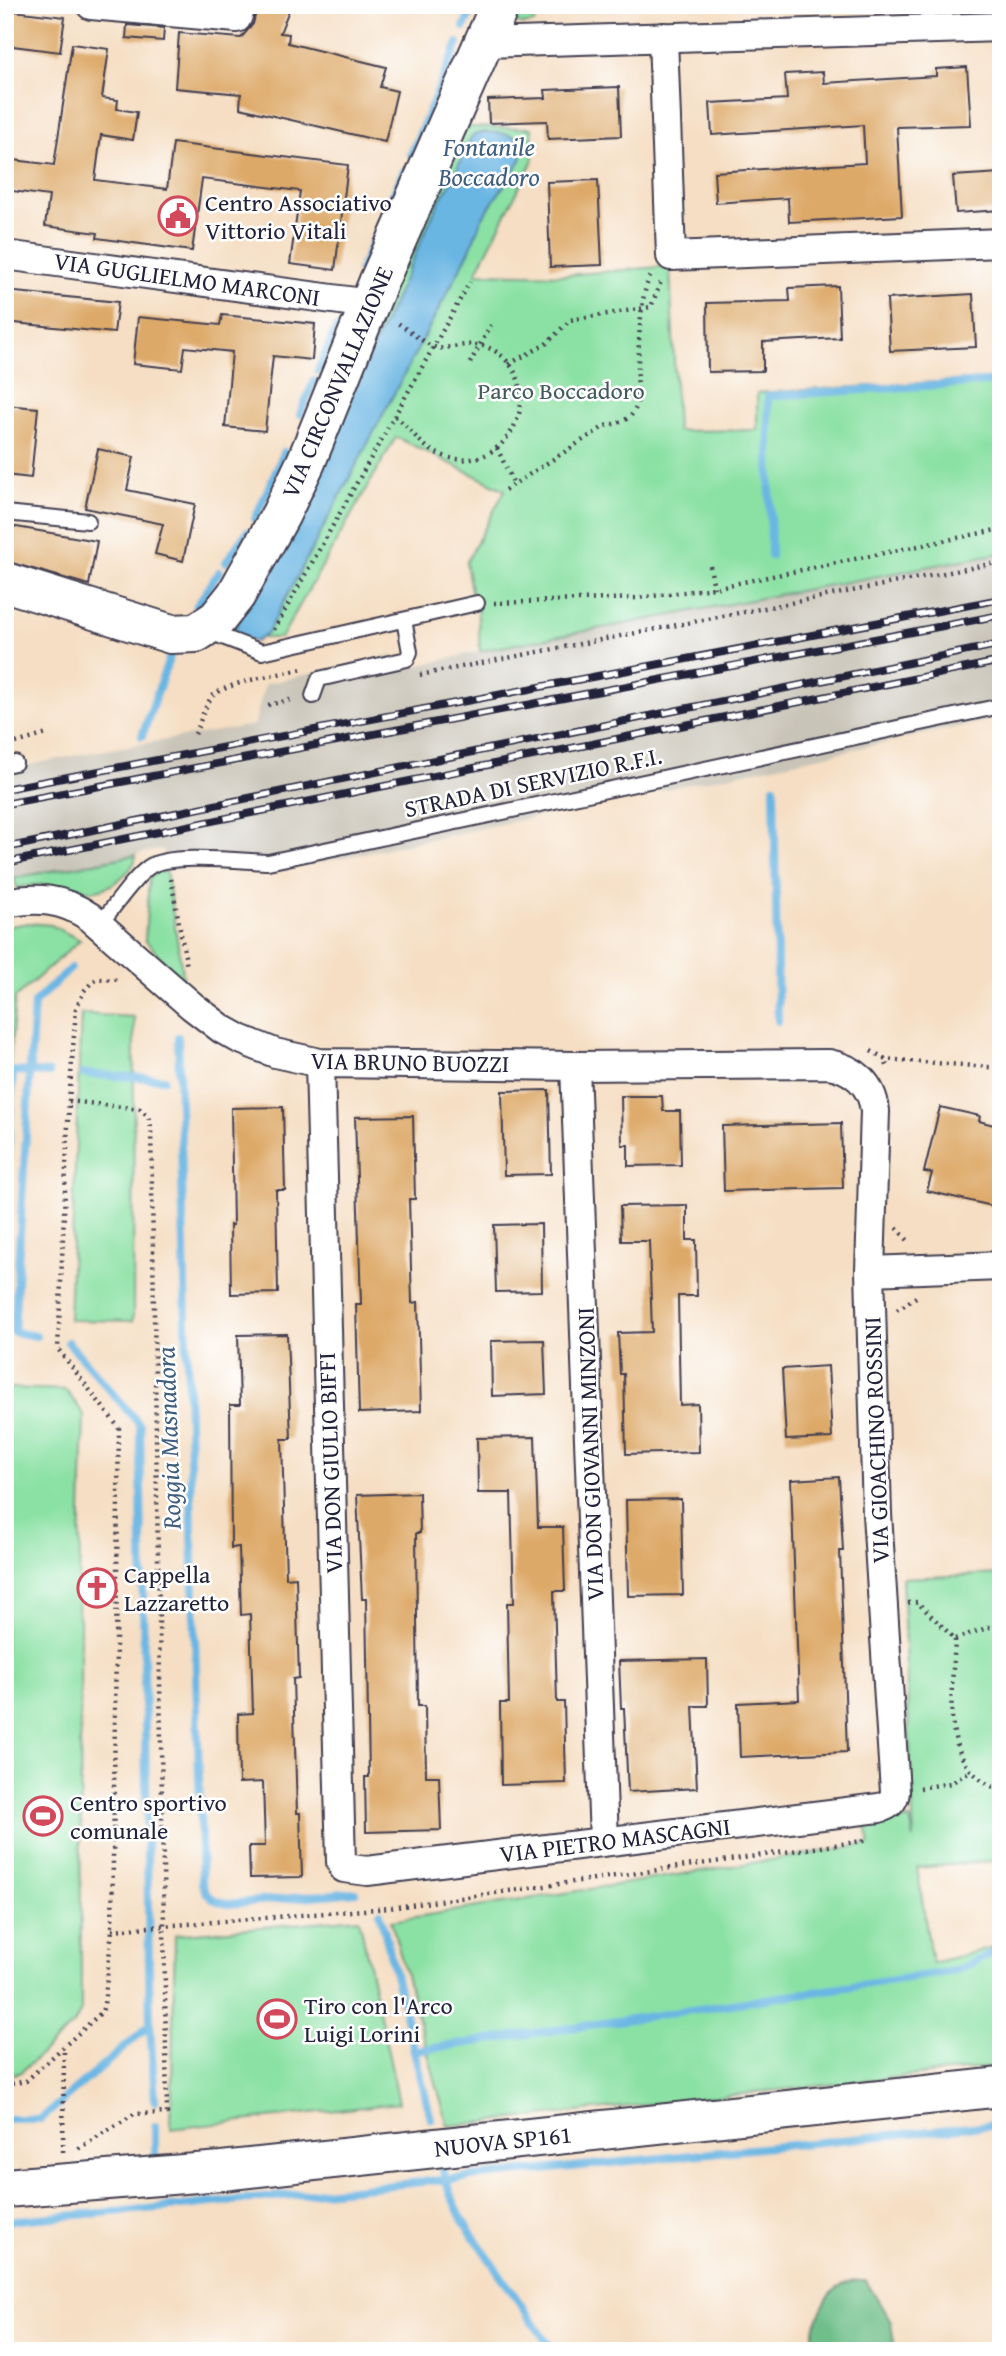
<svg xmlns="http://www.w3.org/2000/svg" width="1006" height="2356" viewBox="0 0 1006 2356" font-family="'Gentium Book Plus',serif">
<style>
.industrial{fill:#c9c4b8}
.green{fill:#8be1a4;stroke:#568270;stroke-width:2}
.forest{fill:#70bf8a;stroke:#497062;stroke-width:2}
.water{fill:#6ab6e3;stroke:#466c8f;stroke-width:2}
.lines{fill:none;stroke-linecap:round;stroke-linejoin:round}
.stream{stroke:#6ab6e3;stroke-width:8}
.building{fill:#dda968}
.lane-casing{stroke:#423e4f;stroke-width:18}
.street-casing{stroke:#423e4f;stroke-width:32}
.secondary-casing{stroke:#423e4f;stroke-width:42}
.path{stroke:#423e4f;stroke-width:4.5;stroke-dasharray:2 5;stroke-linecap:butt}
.lane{stroke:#fff;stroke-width:14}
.street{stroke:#fff;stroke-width:28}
.secondary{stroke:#fff;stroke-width:38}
.rail-casing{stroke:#22223b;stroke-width:8}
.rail{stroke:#fff;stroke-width:5;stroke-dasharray:16;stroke-linecap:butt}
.labels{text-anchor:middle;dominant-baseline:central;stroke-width:5;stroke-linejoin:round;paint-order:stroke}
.poi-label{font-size:24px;fill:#22223b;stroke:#fff;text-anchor:start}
.street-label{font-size:24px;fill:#22223b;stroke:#fff}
.park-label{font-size:24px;fill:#425b5a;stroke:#fff}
.water-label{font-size:26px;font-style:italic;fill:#3f5d7e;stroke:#fff}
</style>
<rect width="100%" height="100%" fill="#fff"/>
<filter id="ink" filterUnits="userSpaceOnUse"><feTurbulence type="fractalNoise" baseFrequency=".0143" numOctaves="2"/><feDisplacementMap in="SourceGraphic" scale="14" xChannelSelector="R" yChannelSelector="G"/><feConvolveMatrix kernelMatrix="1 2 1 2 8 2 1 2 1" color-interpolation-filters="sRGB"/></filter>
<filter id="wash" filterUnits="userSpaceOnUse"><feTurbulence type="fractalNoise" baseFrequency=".00686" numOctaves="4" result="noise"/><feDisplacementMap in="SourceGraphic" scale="28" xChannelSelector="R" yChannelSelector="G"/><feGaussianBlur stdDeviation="1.57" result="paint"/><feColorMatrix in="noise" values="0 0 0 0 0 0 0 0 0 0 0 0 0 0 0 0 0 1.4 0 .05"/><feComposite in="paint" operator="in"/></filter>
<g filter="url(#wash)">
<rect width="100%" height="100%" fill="#f5dec3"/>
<!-- industrial -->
<polygon class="industrial" points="1001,553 1001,718 270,873 182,868 166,871 163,849 5,880 5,770 82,754 254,725 265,684 392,655 396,671 480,651"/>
<!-- green -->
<g class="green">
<path d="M514,5H541L534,23C525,25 518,26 512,18Z"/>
<polygon points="458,127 532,128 533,160 476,273 566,275 670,266 677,431 757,430 757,393 1001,378 1001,553 480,651 477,603 472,596 466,563 505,490 396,437 281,638 253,638 231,630"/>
<path d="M136,855C135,865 129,871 122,877C98,899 77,889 50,885C38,884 28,886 17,888L14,878Z"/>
<polygon points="166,871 184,983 145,940 149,878 156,872"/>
<polygon points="28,923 51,925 80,940 15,998 5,1126 5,927"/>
<polygon points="81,1014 134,1017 133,1321 69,1320"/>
<polygon points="5,1388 66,1390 84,1415 78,1613 80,1620 81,2011 74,2024 21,2072 5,2076"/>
<polygon points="1001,1574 1001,1860 917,1868 932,1963 1001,1945 1001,2066 448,2126 391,1921 870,1844 866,1826 910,1819 914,1839 902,1578"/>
<polygon points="359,1918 399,2103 171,2129 175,1935"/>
</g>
<!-- forest -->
<path class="forest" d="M866,2281L891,2322L895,2351H811C812,2328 824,2288 850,2282C855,2280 861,2281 866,2281Z"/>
<!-- water -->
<path class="water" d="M483,132C498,133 513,132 524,144L521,160L481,220L470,250L268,632L256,642L232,634L298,514L439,201L450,184L470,139L473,135Z"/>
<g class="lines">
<!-- stream -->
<g class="stream">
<polyline points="464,27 474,5"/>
<polyline points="411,154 458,43"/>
<polyline points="360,271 403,172"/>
<polyline points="318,371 336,328"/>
<polyline points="300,414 314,381"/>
<polyline points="255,519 284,452"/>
<polyline points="771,556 768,396 1001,381"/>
<polyline points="226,562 247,532"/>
<polyline points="196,607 219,572"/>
<polyline points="142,736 170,656"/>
<polyline points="774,787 778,1021"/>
<path d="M178,1037L202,1883C206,1897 213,1900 227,1904L356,1892"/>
<polyline points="84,1074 164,1079"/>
<polyline points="5,1198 13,1071 49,1073"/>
<polyline points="36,1336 14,1332 34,1003 71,968"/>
<polyline points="380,1913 431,2119"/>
<polyline points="150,2025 155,2101"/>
<polyline points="414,2051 955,1971 992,1953 1001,1951"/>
<polyline points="5,2119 41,2119 150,2025 140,1425 68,1342"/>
<polyline points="155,2154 155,2126"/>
<polyline points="443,2170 450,2193 463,2221 553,2351"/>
<polyline points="5,2221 182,2206 1001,2124"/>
<polyline points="842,2348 843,2351"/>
</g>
</g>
<g id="blocks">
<!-- building -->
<g class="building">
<polygon points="258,5 291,5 280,33 289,34 288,43 386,67 380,87 397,91 385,142 240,108 241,94 175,88 179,33 241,38 253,24"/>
<polygon points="5,10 65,17 60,52 5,45"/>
<polygon points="127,25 164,28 163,41 126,38"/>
<polygon points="72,44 109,49 102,98 118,100 117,109 137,112 133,140 101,135 95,180 167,189 173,143 348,165 335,270 290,264 300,191 202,179 192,251 97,238 98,233 45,226 49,196 5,190 5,159 54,165"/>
<polygon points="967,67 971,125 897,127 902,216 789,222 788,198 716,203 714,172 865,163 863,125 712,135 710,103 787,99 785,74 823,72 824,83 936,76 936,69"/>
<polygon points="619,87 621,136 548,139 547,121 489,123 488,100 546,98 545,90"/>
<polygon points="1001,173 1001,210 956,213 953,176"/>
<polygon points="598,180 602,265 550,267 547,182"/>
<polygon points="838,286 840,338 763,342 763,371 708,372 707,303 790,301 789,288"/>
<polygon points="5,291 118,302 114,333 5,322"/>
<polygon points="973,294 976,347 890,351 887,299"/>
<polygon points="222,315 315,324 312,360 273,356 265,431 225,427 232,352 185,347 182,369 133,364 138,317 220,325"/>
<polygon points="5,405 38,408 31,478 5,475"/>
<polygon points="98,449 134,457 127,490 195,504 183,561 155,554 163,524 85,508"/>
<polygon points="5,525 97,541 89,585 5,561"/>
<polygon points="549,1090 551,1174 504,1175 502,1091"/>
<polygon points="621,1096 662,1096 663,1111 680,1111 681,1165 628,1166 628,1145 622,1145"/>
<polygon points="283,1107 285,1190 276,1190 278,1293 231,1294 230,1225 233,1225 231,1108"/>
<polygon points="940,1107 980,1116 979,1121 1001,1127 1001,1208 927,1191 932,1173 924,1172"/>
<polygon points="413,1116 415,1199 409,1199 412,1303 418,1302 421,1411 359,1413 356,1304 361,1304 355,1117"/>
<polygon points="841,1123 843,1188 724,1191 722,1126"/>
<polygon points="687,1205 687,1240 696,1240 697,1296 678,1296 680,1405 698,1404 699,1452 626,1454 624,1374 620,1374 618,1333 652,1332 649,1241 621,1241 620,1206"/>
<polygon points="541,1224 542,1291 496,1292 494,1225"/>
<polygon points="287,1334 291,1439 282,1439 286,1578 296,1577 299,1678 293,1679 297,1813 300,1813 302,1877 250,1878 249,1846 265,1846 263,1782 239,1783 238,1714 253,1713 250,1614 241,1615 239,1547 231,1548 230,1405 240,1405 238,1335"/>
<polygon points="544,1340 546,1394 492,1396 491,1341"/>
<polygon points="828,1366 832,1438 786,1440 782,1369"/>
<polygon points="535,1437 538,1527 563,1527 565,1591 554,1591 557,1702 564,1702 566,1783 501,1785 500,1703 509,1703 507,1603 514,1603 511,1493 478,1493 477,1438"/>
<polygon points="839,1477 843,1551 840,1551 847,1752 740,1757 738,1703 799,1700 791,1480"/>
<polygon points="419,1493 420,1533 416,1533 418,1706 425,1706 426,1776 439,1776 441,1830 366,1832 365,1777 369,1777 366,1599 362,1599 357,1495"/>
<polygon points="681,1499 683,1595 628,1596 626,1500"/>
<polygon points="707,1659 708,1706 693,1706 697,1788 628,1792 624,1708 621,1708 619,1661"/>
</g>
</g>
</g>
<g filter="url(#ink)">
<use href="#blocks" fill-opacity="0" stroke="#423e4f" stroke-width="2"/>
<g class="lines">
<!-- lane casing -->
<g class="lane-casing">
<g id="lane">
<polyline points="5,513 88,521"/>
<polyline points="207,631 262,652 477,603"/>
<polyline points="313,696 319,679 407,659 410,652 404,620"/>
<polyline points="5,765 15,763"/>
<path d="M99,925C113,909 133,878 149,867C168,853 242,861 268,862L1001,706"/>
</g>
</g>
<!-- street casing -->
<g class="street-casing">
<g id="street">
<polyline points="91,5 237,18 242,5"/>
<polyline points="663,37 671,256 1001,243"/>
<polyline points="485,43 1001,27"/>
<polyline points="5,255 370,304"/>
<path d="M5,903C37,897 62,898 90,917L192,1006L222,1029L240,1039L275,1053L320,1063L575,1066L829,1064C855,1069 872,1084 875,1111L870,1271L877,1514L895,1792C894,1801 888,1806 879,1808L367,1871L344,1868L341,1862L320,1063"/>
<polyline points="575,1066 604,1841"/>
<polyline points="870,1271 1001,1266"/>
</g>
</g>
<!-- secondary casing -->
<g class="secondary-casing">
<g id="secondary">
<polyline points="5,582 171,634 196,633 217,619 236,595 281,514 306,462 378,283 500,5"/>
<polyline points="5,2188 222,2171 1001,2087"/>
</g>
</g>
<!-- path -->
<g class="path">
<polyline points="470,363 491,325"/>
<polyline points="509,364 546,344 570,320 651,307 662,279"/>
<path d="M395,416C413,430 421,449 444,456C502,477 548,399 503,357C487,343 473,343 453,347C448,347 442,349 437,348C424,344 409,330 396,322"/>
<polyline points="497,448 514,484"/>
<path d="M505,490L605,426C621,422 632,421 637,404C638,379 637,288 653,273"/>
<polyline points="710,566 714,588"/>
<polyline points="494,603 638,598 714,588 1001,529"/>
<polyline points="274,630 470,282"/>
<polyline points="420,675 1001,562"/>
<polyline points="268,705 294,699"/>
<path d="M195,734C200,723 204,708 211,698C225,681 280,675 302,669"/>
<polyline points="16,743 47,734"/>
<polyline points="171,879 187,967"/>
<polyline points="871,1051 884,1058 888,1068"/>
<polyline points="883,1059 1001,1068"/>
<polyline points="69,1101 140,1109 148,1116 151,1127 167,2113 134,2114 76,2150"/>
<polyline points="897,1228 910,1243"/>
<polyline points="897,1310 916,1297"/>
<path d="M908,1603L917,1602L955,1639C953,1692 936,1767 1001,1790"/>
<polyline points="955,1639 1001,1623"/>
<polyline points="920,1788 951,1783 970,1771"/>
<polyline points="112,1930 389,1908 863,1841 862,1835"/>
<polyline points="5,2085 26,2081 102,2012 104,2005 112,1930 119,1428 58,1349 69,1101 76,1009 84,991 93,981 99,979 120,980"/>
<polyline points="63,2152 64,2048"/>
</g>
<!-- lane -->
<use href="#lane" class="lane"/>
<!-- street -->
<use href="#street" class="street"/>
<!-- secondary -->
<use href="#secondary" class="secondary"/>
<!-- rail casing -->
<g class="rail-casing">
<g id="rail">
<polyline points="5,789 1001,599"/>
<polyline points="5,804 1001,615"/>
<polyline points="5,848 1001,644"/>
<polyline points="5,863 1001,661"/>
</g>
</g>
<!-- rail -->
<use href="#rail" class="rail"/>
</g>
</g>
<!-- icons -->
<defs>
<g id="civic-ring" transform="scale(2.0125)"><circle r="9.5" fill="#fff" stroke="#d1495b" stroke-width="1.5"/><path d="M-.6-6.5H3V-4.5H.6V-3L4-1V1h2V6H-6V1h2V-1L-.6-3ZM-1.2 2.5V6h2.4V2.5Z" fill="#d1495b"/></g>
<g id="church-ring" transform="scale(2.0125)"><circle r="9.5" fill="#fff" stroke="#d1495b" stroke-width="1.5"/><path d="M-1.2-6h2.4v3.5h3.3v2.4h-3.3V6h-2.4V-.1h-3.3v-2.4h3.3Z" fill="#d1495b"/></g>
<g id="stadium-ring" transform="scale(2.0125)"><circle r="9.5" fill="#fff" stroke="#d1495b" stroke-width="1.5"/><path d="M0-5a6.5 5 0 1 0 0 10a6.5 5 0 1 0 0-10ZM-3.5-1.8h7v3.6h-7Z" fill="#d1495b"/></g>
</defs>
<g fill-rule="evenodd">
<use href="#civic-ring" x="178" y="216"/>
<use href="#church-ring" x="97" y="1588"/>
<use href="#stadium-ring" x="43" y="1816"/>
<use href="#stadium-ring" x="277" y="2019"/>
</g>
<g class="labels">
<!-- poi labels -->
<g class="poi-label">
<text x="205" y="202">Centro Associativo<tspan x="205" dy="28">Vittorio Vitali</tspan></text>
<text x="124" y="1574">Cappella<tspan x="124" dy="28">Lazzaretto</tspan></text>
<text x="70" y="1802">Centro sportivo<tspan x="70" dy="28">comunale</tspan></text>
<text x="304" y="2005">Tiro con l'Arco<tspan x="304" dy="28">Luigi Lorini</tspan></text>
</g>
<!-- street labels -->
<g class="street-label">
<text transform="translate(187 279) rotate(8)">VIA GUGLIELMO MARCONI</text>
<text transform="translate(337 382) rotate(-67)">VIA CIRCONVALLAZIONE</text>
<text transform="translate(533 782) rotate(-12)">STRADA DI SERVIZIO R.F.I.</text>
<text transform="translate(410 1062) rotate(1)">VIA BRUNO BUOZZI</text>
<text transform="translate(876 1440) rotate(-92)">VIA GIOACHINO ROSSINI</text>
<text transform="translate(590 1454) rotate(-92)">VIA DON GIOVANNI MINZONI</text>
<text transform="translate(330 1463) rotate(-92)">VIA DON GIULIO BIFFI</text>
<text transform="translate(615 1840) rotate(-7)">VIA PIETRO MASCAGNI</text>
<text transform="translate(503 2141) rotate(-6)">NUOVA SP161</text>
</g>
<!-- park labels -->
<g class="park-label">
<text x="561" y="390">Parco Boccadoro</text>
</g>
<!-- water labels -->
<g class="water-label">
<text x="489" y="146">Fontanile<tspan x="489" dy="30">Boccadoro</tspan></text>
<text transform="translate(168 1438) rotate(-92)">Roggia Masnadora</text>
</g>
</g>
<!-- margin -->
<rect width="1006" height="2356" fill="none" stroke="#fff" stroke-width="28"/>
</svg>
